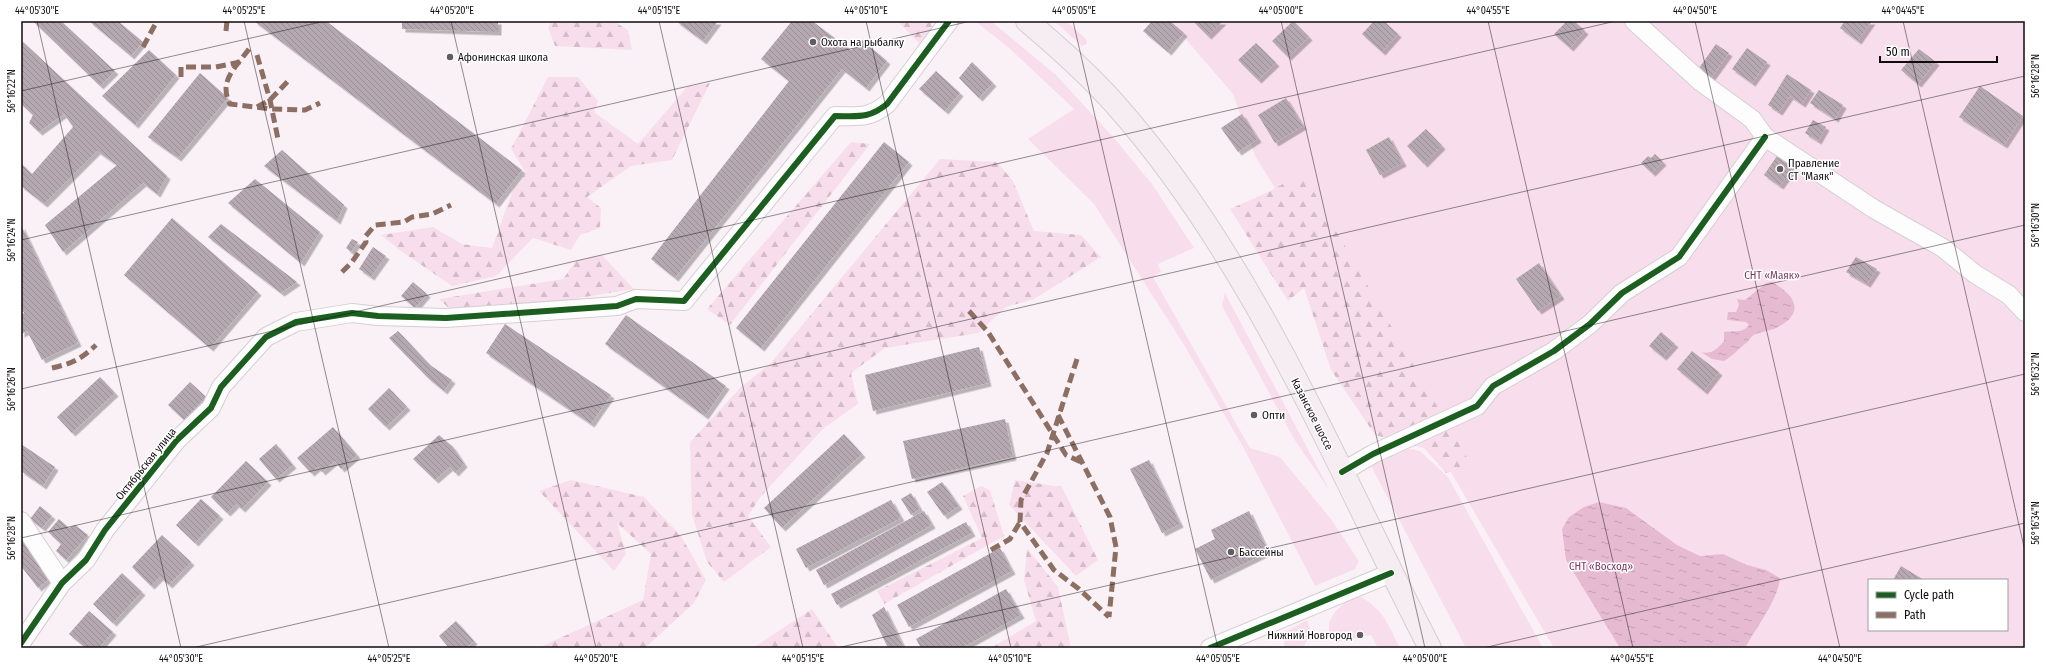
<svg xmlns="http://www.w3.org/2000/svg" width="2046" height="669" viewBox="0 0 2046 669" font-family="'Fira Sans Condensed',sans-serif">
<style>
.green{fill:#f8deec;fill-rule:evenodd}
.forest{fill:url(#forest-firs)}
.water{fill:url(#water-ripples)}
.building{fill:url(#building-back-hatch);filter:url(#shadow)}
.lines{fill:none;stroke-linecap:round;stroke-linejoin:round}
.minor-casing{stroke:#d5ced2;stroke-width:20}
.major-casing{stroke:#d3ced0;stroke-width:24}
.minor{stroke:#fefdfe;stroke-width:18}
.major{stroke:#f6edf2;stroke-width:22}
.quiet{stroke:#8d6e63;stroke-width:5;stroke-dasharray:10 5;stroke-linecap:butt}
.cycleway-casing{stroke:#fff;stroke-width:8}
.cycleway{stroke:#1b5e20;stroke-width:6}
.ticks{fill:none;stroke:#110b0e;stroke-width:1;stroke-opacity:0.45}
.poi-dot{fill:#635c5f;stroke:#fff;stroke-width:1.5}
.labels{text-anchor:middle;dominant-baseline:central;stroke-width:3;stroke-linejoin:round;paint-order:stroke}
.poi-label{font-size:11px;fill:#110b0e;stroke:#fff;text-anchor:start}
.park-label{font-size:11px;fill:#7d3862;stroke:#fff}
.street-label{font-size:11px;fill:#110b0e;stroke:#fff}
.neatline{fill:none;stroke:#110b0e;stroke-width:1.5}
.ticks-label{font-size:10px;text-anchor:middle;fill:#110b0e}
</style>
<defs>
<pattern id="forest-firs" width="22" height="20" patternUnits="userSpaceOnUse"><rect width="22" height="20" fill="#f8deec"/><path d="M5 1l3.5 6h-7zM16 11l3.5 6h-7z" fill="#d4bdc9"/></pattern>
<pattern id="water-ripples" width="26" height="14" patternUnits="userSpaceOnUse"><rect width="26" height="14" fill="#e6bbd2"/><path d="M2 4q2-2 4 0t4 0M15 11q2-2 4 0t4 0" fill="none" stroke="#c49fb3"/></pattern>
<pattern id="building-back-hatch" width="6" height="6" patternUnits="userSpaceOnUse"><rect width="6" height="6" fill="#b6a8b0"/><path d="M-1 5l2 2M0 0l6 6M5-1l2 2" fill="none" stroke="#9b8f96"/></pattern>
<filter id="shadow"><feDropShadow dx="3.5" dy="3.5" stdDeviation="0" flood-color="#0004"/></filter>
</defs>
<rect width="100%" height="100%" fill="#faf1f6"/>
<!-- green -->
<g class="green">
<polygon points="975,21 991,21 1056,75 1114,138 1152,184 1194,248 1158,264 1161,272 1153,277 1250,448 1280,457 1331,519 1359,561 1355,569 1315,586 1243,447 1184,345 1094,204 1028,139 1074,109 1009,48"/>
<polygon points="1054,21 1066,21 1086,39 1087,44 1082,46"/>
<path d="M1170,21H2025V648H1554L1429,435L1255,156L1233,94ZM1869,580H2007V630H1869Z"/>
<polygon points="1225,293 1330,491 1294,439 1222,306"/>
<polygon points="1400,447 1420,451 1448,477 1543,648 1466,648 1369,462"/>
<path d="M1361,597C1383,609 1389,626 1400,648H1378L1371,635L1335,642L1329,631V622L1335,612L1349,598Z"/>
<polygon points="1307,620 1311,632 1304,646 1284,648 1285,632"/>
</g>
<!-- forest -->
<g class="forest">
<polygon points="551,21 613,21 628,30 632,50 555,46 548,28"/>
<polygon points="897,21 931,21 932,30 922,46"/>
<polygon points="548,77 578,77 598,101 594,112 638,144 687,87 710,83 672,160 631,166 587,197 601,208 600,228 580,235 571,250 533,238 496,276 452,286 401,251 381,235 433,227 462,244 492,248 514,187 526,173 511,149"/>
<polygon points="851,142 870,144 730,325 707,309"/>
<polygon points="940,159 997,162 1013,181 1034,231 1081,235 1101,257 1034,299 1006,307 978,333 885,348 851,373 858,404 824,428 761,496 748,516 771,547 724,582 707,562 692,515 690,442 741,387 770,364"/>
<polygon points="1303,173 1456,439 1472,466 1446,473 1424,448 1375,435 1331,370 1304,288 1288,301 1230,209 1268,192"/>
<polygon points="602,255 634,289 566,300 453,312 439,299 563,279 576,261"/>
<polygon points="571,480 644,497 681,536 706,580 694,603 645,648 538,648 643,600 651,554 617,523 626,554 614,571 539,491"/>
<polygon points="1015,480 1062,487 1098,560 1076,576 1009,505"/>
<polygon points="981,486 990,490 1004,536 884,604 877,591 982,538 963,496"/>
<polygon points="1027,548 1058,587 1071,648 991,648 1036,621 1024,580"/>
<polygon points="812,609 838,648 753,648"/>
</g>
<!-- water -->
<g class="water">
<path d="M1772,282C1797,296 1806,314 1774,329C1768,331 1760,332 1754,335C1750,337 1749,342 1745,344C1738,349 1732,357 1724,361L1712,359L1701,352C1712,355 1717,349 1724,341V332C1734,330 1742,334 1749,325L1746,322L1727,320L1728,312H1736L1739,305L1737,299L1745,300L1766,283Z"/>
<path d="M1599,502L1626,508L1677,545L1700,556L1723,554L1747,565L1766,570L1780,578C1778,600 1756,628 1745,648H1620L1566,560L1562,529L1569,517L1584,507Z"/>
</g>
<!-- building -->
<g class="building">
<polygon points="33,21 61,21 115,71 100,86"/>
<polygon points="89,21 118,21 143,42 131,56"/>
<polygon points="254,21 326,21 522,170 496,204"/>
<polygon points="402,21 498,21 498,32 402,29"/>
<polygon points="676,21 718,21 703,41"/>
<polygon points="792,21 812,21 851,50 862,40 887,61 866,88 842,69 675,278 651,259 789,81 761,59"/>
<polygon points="1152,21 1170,21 1184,33 1168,52 1143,31"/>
<polygon points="1193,21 1223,21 1208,36"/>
<polygon points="1293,21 1309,37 1288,57 1272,41"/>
<polygon points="1374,21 1384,21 1398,34 1382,52 1362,34"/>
<polygon points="1567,21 1574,21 1585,31 1570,48 1554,34"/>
<polygon points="1845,21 1872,21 1858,41 1840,28"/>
<polygon points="21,40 167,176 157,194 143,183 63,252 45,225 117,165 97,151 44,204 21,186 21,163 32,174 73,127 64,114 39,132 29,123 33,115 21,104"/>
<polygon points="1256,43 1276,63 1258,80 1238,60"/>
<polygon points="1716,44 1729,53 1711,78 1699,68"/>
<polygon points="1747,48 1767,62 1752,83 1732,69"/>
<polygon points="1919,49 1936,62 1918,84 1901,70"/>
<polygon points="149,50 176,75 135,125 102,96"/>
<polygon points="972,62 993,83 979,98 959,78"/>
<polygon points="936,71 960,93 945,111 919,89"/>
<polygon points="200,73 228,98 178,158 148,137"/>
<polygon points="1787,74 1811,90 1802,104 1790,96 1779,112 1768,105"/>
<polygon points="1980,86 2023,116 2004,145 1959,117"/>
<polygon points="1819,90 1843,105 1835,119 1810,103"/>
<polygon points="1286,98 1303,126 1275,143 1258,115"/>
<polygon points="1242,114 1258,139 1238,152 1221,128"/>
<polygon points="1813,120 1826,127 1818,141 1805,133"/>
<polygon points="1426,129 1442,146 1424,164 1407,146"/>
<polygon points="1389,137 1403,163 1380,175 1366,150"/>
<polygon points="884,142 909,162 761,348 736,328"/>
<polygon points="282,150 344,205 337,221 264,166"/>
<polygon points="1779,153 1796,164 1780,186 1764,175"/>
<polygon points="1655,154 1663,162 1652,173 1641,163 1648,156 1651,158"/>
<polygon points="255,179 320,232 301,263 228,203"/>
<polygon points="172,218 258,292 210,348 124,275"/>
<polygon points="221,224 297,282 281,293 208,237"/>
<polygon points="21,225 78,343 42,360 27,331 21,334 21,315 24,313 21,307"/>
<polygon points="352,239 358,242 351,252 346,248"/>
<polygon points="373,247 386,256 371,277 359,269"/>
<polygon points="1856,257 1877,269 1867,284 1846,272"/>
<polygon points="1539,263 1561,296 1538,311 1516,279"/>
<polygon points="413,282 427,294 415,308 401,296"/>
<polygon points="626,315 726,386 705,416 605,344"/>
<polygon points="505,324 611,395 591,424 486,353"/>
<polygon points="398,331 430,365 452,380 444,391 428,378 389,338"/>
<polygon points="1661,332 1675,344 1663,357 1649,346"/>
<polygon points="979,347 988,383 873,411 865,375"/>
<polygon points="1692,351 1719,372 1704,391 1677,369"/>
<polygon points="100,377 115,393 72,433 57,417"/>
<polygon points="190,382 206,397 184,420 168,405"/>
<polygon points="389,388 407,407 386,427 368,409"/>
<polygon points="1005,419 1013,457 912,479 903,441"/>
<polygon points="333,427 357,455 341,469 335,461 322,472 318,467 311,473 297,458"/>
<polygon points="844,434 862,454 782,528 764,508"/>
<polygon points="439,435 453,447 464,464 455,473 450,467 435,480 413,459"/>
<polygon points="21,444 55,467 43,486 21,471"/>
<polygon points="276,444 293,465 276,479 259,459"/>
<polygon points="1149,460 1180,524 1162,533 1130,469"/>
<polygon points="246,461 268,482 242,509 236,504 227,513 211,497"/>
<polygon points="942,482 959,506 944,516 927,492"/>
<polygon points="911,493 920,509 911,515 901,499"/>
<polygon points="201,499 220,516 195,543 176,525"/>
<polygon points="891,500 901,518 806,568 796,549"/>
<polygon points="40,506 52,516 42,528 30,519"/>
<polygon points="924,511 932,525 824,585 816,570"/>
<polygon points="1249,511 1268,552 1211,580 1195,549 1215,539 1211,530"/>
<polygon points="59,519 69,528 75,525 88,535 66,560 56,551 61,544 48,532"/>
<polygon points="966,522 972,533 837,605 831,594"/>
<polygon points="21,532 50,578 38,588 21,566"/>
<polygon points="162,535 191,562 169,585 160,577 151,586 132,567"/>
<polygon points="1000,548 1012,571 909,627 897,605"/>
<polygon points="1901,566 1924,580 1893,580"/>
<polygon points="122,573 142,592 113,623 93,604"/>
<polygon points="1006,589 1021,615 962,648 921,648 916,639"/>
<polygon points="884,607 904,648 888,648 872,615"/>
<polygon points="89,611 113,632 99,648 86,648 69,634"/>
<polygon points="456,621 474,641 466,648 449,648 439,636"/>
</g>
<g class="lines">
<!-- minor casing -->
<g class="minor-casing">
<g id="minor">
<polyline points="1634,21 1701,82 1752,119 1765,137 1874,209 1943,248 1975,274 2009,295 2025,312"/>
<polyline points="1342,472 1373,454 1477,406 1493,386 1554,351 1590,324 1622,293 1679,257 1765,137"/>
<polyline points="21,521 62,583"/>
<path d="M21,643L62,583L86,560L105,530L177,440L211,408L221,387L266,337L296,322L352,313L378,316L446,318L617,306L636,299L684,301L835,116C857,116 869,119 887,104L949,21"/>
<polyline points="1210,648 1391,573"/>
</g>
</g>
<!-- major casing -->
<g class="major-casing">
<path id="major" d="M1027,21C1058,47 1088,74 1115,104C1255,262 1334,463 1430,648"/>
</g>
<!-- minor -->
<use href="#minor" class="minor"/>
<!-- major -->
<use href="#major" class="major"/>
<!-- quiet -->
<g class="quiet">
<polyline points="226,31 227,21"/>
<polyline points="143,47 157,21"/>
<path d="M249,49C236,67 218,81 230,104L272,109L305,110L320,103"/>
<polyline points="257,55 270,100 278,139"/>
<polyline points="181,77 181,67 216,67 240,62"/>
<polyline points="257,107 270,100 290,79"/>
<polyline points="342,272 352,262 366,242 365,237 375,225 404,222 412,217 432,214 451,205"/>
<polyline points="969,311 988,332 1066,455 1083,463"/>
<polyline points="1077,359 1047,453 1021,500 1020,522 1054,570 1079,589 1109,617"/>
<path d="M52,368C73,363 80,360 96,345"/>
<polyline points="1058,415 1110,517 1116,547 1109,617"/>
<polyline points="991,550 1010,539 1020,522"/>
</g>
<!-- cycleway casing -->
<g class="cycleway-casing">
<g id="cycleway">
<polyline points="1342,472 1373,454 1477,406 1493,386 1554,351 1590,324 1622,293 1679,257 1765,137"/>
<path d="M21,643L62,583L86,560L105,530L177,440L211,408L221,387L266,337L296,322L352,313L378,316L446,318L617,306L636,299L684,301L835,116C857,116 869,119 887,104L949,21"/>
<polyline points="1210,648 1391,573"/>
</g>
</g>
<!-- cycleway -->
<use href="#cycleway" class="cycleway"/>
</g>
<!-- ticks -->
<path class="ticks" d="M37,21L181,648M244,21L389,648M451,21L596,648M659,21L803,648M866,21L1011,648M1073,21L1218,648M1281,21L1425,648M1488,21L1633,648M1695,21L1840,648M1903,21L2025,551M21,91L325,21M21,240L971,21M21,389L1616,21M21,538L2025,76M192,648L2025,225M837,648L2025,374M1483,648L2025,523"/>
<!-- markers -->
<g class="poi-dot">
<circle cx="813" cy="42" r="4"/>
<circle cx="450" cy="57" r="4"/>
<circle cx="1780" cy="169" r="4"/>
<circle cx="1254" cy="415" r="4"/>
<circle cx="1231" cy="552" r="4"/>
<circle cx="1360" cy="635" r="4"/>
</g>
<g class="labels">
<!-- poi labels -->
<g class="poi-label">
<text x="821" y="42">Охота на рыбалку</text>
<text x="458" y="57">Афонинская школа</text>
<text x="1788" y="163">Правление<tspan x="1788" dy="13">СТ "Маяк"</tspan></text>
<text x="1262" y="415">Опти</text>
<text x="1239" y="552">Бассейны</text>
<text x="1352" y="635" text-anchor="end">Нижний Новгород</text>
</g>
<!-- park labels -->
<g class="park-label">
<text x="1772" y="275">СНТ «Маяк»</text>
<text x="1601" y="566">СНТ «Восход»</text>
</g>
<!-- street labels -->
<g class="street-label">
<text transform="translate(1312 414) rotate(63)">Казанское шоссе</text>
<text transform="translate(146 464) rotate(-51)">Октябрьская улица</text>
</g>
</g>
<!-- border -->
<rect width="2046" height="669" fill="none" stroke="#ffffff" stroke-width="44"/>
<!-- legend -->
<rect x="1868" y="579" width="140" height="52" fill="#ffffff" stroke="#a09d9f"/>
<rect x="1876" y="592" width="20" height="6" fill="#1b5e20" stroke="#a09d9f"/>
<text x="1904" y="599" font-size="12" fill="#110b0e">Cycle path</text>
<rect x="1876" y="612" width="20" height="6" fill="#8d6e63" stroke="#a09d9f"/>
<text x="1904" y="619" font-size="12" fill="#110b0e">Path</text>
<!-- scale -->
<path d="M1880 56v6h117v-6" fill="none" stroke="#110b0e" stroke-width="2"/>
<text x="1886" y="56" font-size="12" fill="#110b0e" stroke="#ffffff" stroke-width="3" paint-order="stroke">50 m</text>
<rect x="22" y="22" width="2002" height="625" class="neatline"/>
<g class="ticks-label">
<text x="37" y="14">44°05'30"E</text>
<text x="244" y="14">44°05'25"E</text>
<text x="452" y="14">44°05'20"E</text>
<text x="659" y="14">44°05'15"E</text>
<text x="866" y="14">44°05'10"E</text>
<text x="1074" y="14">44°05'05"E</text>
<text x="1281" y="14">44°05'00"E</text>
<text x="1488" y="14">44°04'55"E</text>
<text x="1695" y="14">44°04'50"E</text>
<text x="1903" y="14">44°04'45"E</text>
<text transform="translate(2035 76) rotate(-90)" y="4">56°16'28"N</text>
<text transform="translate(11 91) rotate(-90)" y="4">56°16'22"N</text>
<text transform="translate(2035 225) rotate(-90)" y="4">56°16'30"N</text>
<text transform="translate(11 240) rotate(-90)" y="4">56°16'24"N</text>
<text transform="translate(2035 374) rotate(-90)" y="4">56°16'32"N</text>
<text transform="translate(11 389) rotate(-90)" y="4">56°16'26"N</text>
<text transform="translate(2035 523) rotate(-90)" y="4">56°16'34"N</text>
<text transform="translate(11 538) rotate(-90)" y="4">56°16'28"N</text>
<text x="181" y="662">44°05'30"E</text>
<text x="389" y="662">44°05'25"E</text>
<text x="596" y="662">44°05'20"E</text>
<text x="803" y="662">44°05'15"E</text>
<text x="1010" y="662">44°05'10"E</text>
<text x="1218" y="662">44°05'05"E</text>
<text x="1425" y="662">44°05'00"E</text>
<text x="1632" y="662">44°04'55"E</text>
<text x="1840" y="662">44°04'50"E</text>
</g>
</svg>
